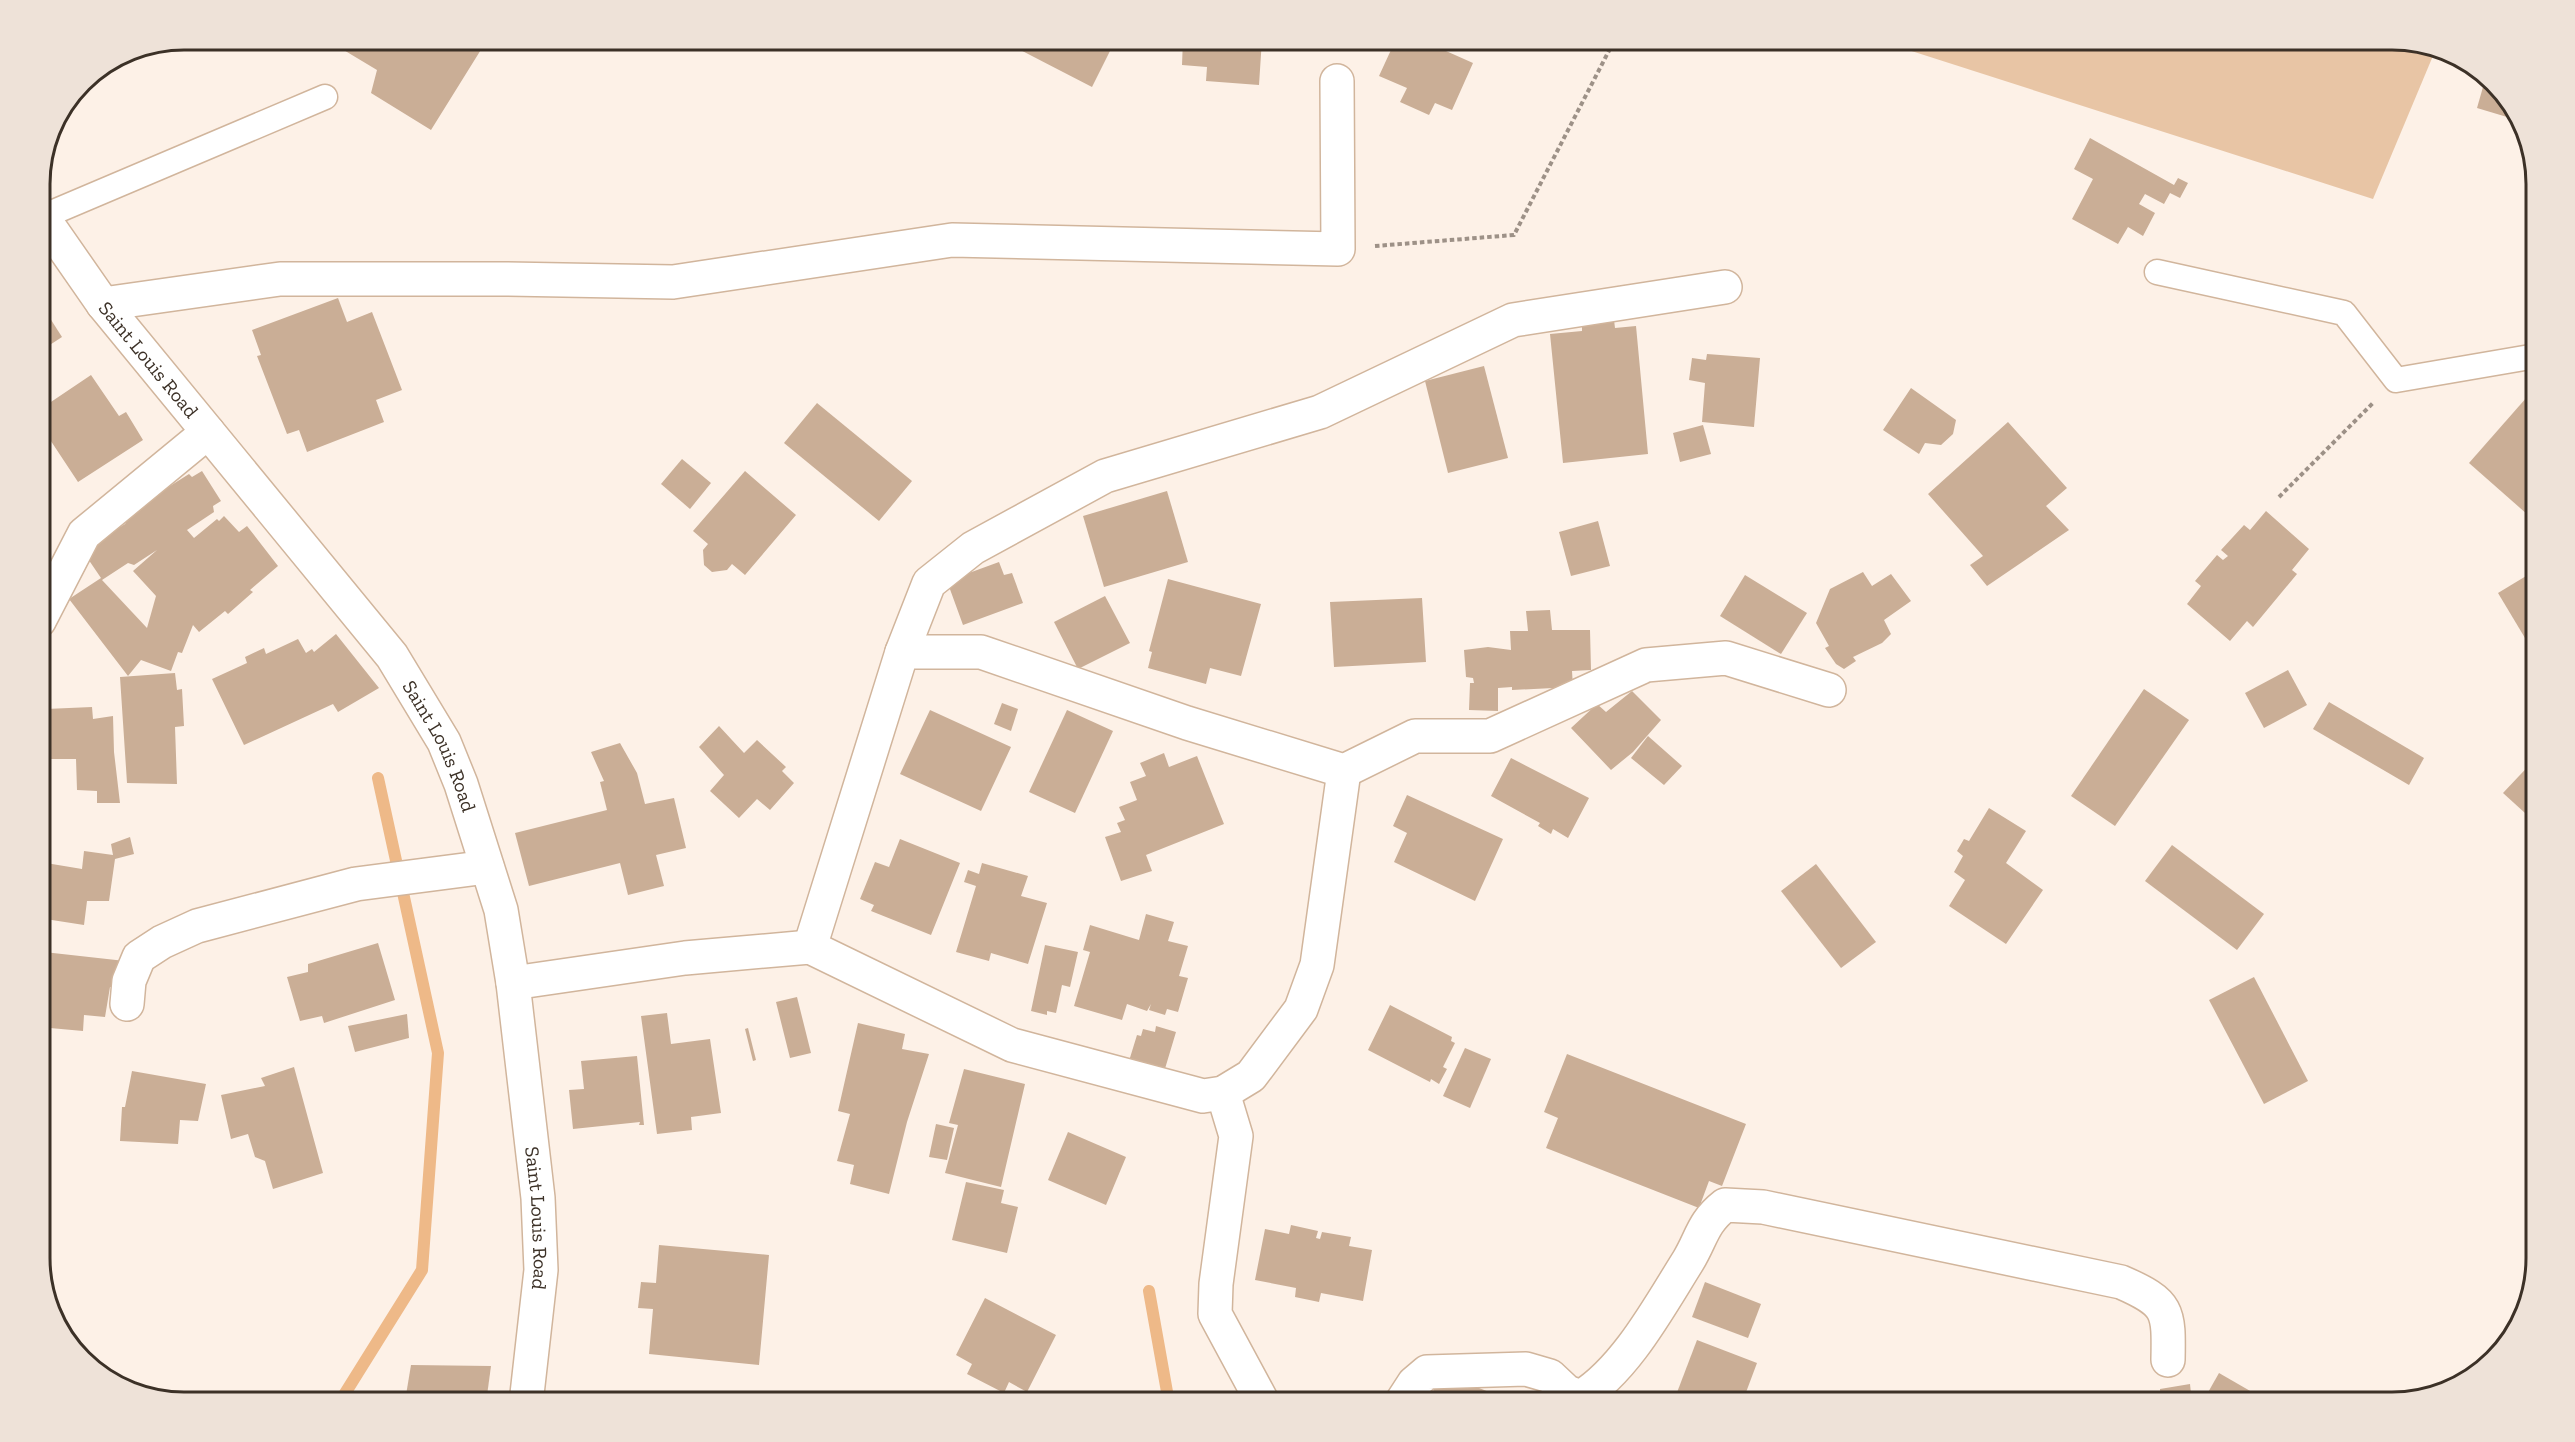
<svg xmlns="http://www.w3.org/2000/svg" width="2575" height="1442" viewBox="0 0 2575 1442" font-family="'Zilla Slab',serif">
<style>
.green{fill:#e8c5a5}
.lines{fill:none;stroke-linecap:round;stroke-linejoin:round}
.stream{stroke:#eeb988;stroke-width:12}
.building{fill:#caae96;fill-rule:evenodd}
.service-casing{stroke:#d1b59c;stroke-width:27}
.minor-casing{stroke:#d1b59c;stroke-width:36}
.primary-casing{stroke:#d1b59c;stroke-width:36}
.path{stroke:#9d9187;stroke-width:4;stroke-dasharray:4.5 3;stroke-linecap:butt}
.service{stroke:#fff;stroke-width:24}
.minor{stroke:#fff;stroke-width:33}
.primary{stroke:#fff;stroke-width:33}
.labels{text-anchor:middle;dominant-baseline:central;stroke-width:6;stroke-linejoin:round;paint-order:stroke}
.street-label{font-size:20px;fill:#3c3127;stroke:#fdf1e7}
.rim{fill:none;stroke:#3c3127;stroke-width:3}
</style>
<rect width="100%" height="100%" fill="#fdf1e7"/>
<!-- green -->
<polygon class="green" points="1874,39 2391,39 2435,51 2373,199"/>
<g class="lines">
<!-- stream -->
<g class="stream">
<polyline points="1149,1291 1169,1403"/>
<polyline points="339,1403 422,1270 438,1053 378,778"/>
</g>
</g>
<!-- building -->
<g class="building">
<polygon points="341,39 402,40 487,40 431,130 371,93 377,70 337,46"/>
<polygon points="1012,39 1116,39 1092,87 1009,44"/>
<polygon points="1183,39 1262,39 1259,85 1206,81 1207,67 1182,65"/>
<polygon points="1396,39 1419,39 1473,63 1452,110 1435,103 1429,115 1400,102 1407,88 1379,76"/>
<polygon points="2485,80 2511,105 2507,117 2477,108"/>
<polygon points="2090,138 2174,185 2178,178 2188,183 2180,198 2170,193 2164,204 2145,194 2139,204 2155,213 2143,236 2128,227 2118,244 2072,219 2093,179 2074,169"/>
<polygon points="338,298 347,322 372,312 402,390 376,400 384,422 307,452 299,430 287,434 257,356 261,355 252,330"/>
<polygon points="39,301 62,337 39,352"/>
<polygon points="1614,320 1615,328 1636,326 1648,454 1563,463 1550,334 1582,331 1582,324"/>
<polygon points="1707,354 1760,358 1754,427 1702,422 1705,383 1689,380 1692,358 1706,360"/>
<polygon points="1484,366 1508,458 1448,473 1425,381"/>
<polygon points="91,375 119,416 126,412 143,440 78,482 39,423 39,410"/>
<polygon points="1911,388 1956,420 1953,434 1941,445 1925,443 1919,454 1883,430"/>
<polygon points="2527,397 2536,405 2536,522 2469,463"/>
<polygon points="817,403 912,481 879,521 784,443"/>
<polygon points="2008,422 2067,488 2046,506 2069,530 1987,586 1970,565 1983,556 1928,494"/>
<polygon points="1703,425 1711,454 1680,462 1673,433"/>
<polygon points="682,459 711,483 690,509 661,484"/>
<path d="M202,471L221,501L213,506L214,512L187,530L194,538L217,519L219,521L224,516L239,532L247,526L278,566L250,590L253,592L228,614L225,611L199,632L193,625L182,653L178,652L171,671L141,660L128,676L69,599L101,578L84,553L94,543L125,524L131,513L151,500V498L189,474L192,477ZM157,550L133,571L156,596L147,628L102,580L128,563L134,565Z"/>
<polygon points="745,471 796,515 745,575 732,564 727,570 712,572 704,565 703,550 708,544 693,531"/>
<polygon points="1167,491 1188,562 1104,587 1083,516"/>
<polygon points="2266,511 2309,549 2292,570 2297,574 2253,627 2247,621 2230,641 2187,604 2201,586 2195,581 2217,555 2223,560 2228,556 2221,550 2244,525 2250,530"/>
<polygon points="1598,521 1610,566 1571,576 1559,532"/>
<polygon points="39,548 51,555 39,577"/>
<polygon points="999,562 1004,575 1012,573 1023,603 963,625 947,581"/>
<polygon points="2536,570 2536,638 2528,643 2498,593"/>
<polygon points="1863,572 1872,586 1891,574 1911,601 1884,620 1891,634 1882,643 1853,657 1856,661 1844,669 1836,664 1825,648 1829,646 1816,623 1830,589"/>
<polygon points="1745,575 1807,613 1781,654 1720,616"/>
<polygon points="1168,579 1261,604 1241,676 1210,668 1206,684 1148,668 1152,652 1149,651"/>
<polygon points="1105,596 1130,643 1078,669 1054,622"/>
<polygon points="1422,598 1426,662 1334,667 1330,602"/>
<polygon points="1550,610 1552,630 1590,630 1591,670 1572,671 1573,687 1512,690 1512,687 1498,688 1498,711 1469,710 1470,683 1474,683 1473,678 1466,677 1464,650 1488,647 1511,650 1510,631 1528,631 1526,611"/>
<polygon points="336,634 379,688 338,712 333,704 244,745 212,679 247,663 245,657 264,648 266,654 298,639 306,653 312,649 314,652"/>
<polygon points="2288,670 2307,705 2264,728 2245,693"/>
<polygon points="175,673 177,690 182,689 184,726 175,727 177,784 127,783 120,677"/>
<polygon points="2144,689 2189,720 2115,826 2071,796"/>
<polygon points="1632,691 1661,720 1633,752 1611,770 1571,728 1597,704 1606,712"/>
<polygon points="2329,702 2424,758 2409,785 2313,729"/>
<polygon points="1002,703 1018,709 1011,731 994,724"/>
<polygon points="92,707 93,719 113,716 114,752 120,803 97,803 97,791 77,790 76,759 47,759 46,709"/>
<polygon points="930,710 1011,747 981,811 900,774"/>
<polygon points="1067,710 1113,731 1075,813 1029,792"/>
<polygon points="719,726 744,753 757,740 786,767 782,771 794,783 770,810 757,799 739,818 710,791 724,775 699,747"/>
<polygon points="1648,736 1682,766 1664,785 1631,758"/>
<polygon points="620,743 637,773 645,804 674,798 686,848 656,855 664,886 628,895 620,863 529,886 515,833 607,810 600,782 604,781 591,752"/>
<polygon points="1164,753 1169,767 1197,756 1224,824 1146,855 1152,871 1121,881 1105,837 1121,832 1117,823 1125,820 1119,807 1137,800 1130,782 1146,776 1140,763"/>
<polygon points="1511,758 1589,798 1568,838 1553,829 1551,834 1538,826 1540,823 1491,796"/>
<polygon points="2536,758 2536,823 2503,793"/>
<polygon points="1407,795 1503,839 1475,901 1394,862 1407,833 1393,826"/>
<polygon points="1989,808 2026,831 2006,863 2043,890 2006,944 1949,906 1965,880 1954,872 1963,856 1957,851 1964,839 1969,841"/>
<polygon points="130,837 134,854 115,859 109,901 87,901 84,925 39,918 46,863 82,869 84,851 113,855 111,844"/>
<polygon points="900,839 960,863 931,935 871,911 874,905 860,899 875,862 889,867"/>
<polygon points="2172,845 2264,914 2237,950 2145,881"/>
<polygon points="982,863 1028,876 1021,896 1047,903 1028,964 991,953 989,961 956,952 976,886 964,882 968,870 979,874"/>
<polygon points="1816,864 1876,942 1841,968 1781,891"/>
<polygon points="1146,914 1174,922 1168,941 1188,946 1179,976 1188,978 1178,1012 1167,1009 1165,1015 1149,1010 1151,1004 1147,1011 1127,1004 1122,1020 1074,1006 1090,952 1083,950 1090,925 1139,940"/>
<polygon points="378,943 395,1000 324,1023 322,1016 300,1021 287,977 308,972 308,964"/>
<polygon points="1045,945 1078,952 1070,987 1062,985 1056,1013 1047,1011 1047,1015 1031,1011"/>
<polygon points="44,952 125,961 122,987 110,987 105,1017 84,1015 83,1031 39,1027"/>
<polygon points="2254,977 2308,1081 2264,1104 2209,1000"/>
<polygon points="797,997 811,1053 790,1058 776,1002"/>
<polygon points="1390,1005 1452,1037 1451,1041 1455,1043 1443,1067 1447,1069 1439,1084 1431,1079 1430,1082 1368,1050"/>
<polygon points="667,1013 671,1044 710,1039 721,1113 691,1117 692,1130 657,1134 641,1016"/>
<polygon points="407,1014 409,1038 355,1052 348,1026"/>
<polygon points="858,1023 905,1034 902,1049 929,1054 907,1122 889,1194 850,1184 854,1165 837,1161 850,1114 838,1111"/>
<polygon points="1156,1026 1176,1032 1164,1072 1129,1061 1137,1035 1141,1036 1143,1029 1155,1032"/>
<polygon points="748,1028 756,1060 753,1061 745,1029"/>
<polygon points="1465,1048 1491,1059 1470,1108 1443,1096"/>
<polygon points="1567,1054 1746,1124 1722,1186 1709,1181 1699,1208 1546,1148 1558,1118 1544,1112"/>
<polygon points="637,1056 644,1125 639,1125 640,1122 573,1129 569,1090 584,1089 581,1061"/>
<polygon points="294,1067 323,1173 273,1189 265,1161 255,1157 248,1134 231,1139 221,1095 265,1086 261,1078"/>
<polygon points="964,1069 1025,1084 1001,1187 945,1173 958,1125 949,1123"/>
<polygon points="132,1071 206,1084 198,1121 180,1120 178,1144 120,1141 122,1107 125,1107"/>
<polygon points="936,1124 954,1128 947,1160 929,1157"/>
<polygon points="1068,1132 1126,1157 1106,1205 1048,1180"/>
<polygon points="966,1182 1004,1190 1001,1203 1018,1207 1007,1253 952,1240"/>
<polygon points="1291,1225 1318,1231 1316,1238 1320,1239 1322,1232 1351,1237 1349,1246 1372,1250 1363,1301 1321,1293 1319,1302 1295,1297 1296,1288 1255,1280 1265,1229 1289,1234"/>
<polygon points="659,1245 769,1255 759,1365 649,1354 653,1309 638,1308 641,1282 656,1283"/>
<polygon points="1705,1282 1761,1304 1748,1338 1692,1317"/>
<polygon points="985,1298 1056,1335 1027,1392 1009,1382 1004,1393 967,1374 972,1364 956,1355"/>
<polygon points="1697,1340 1757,1363 1742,1403 1673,1403"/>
<polygon points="411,1365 491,1366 486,1403 405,1401"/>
<polygon points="1441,1373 1517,1403 1428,1403"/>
<polygon points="2219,1373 2271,1403 2202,1403"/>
<polygon points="2190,1384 2192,1403 2161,1403 2160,1389"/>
</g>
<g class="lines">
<!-- service casing -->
<g class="service-casing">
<g id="service">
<polyline points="42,217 325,97"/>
<polyline points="2157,272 2344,313 2396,380 2536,356"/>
</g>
</g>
<!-- minor casing -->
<g class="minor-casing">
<g id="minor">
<polyline points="103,304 280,279 507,279 673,282 952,240 1338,249 1337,81"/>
<polyline points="39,621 84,534 208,432"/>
<polyline points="902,652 929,583 973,548 1105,476 1320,412 1513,320 1725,287"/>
<polyline points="810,947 902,652 981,652 1187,723 1344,771 1415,736 1490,736 1646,665 1726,658 1829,690"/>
<polyline points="513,983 685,958 810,947 1012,1045 1203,1096 1223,1093 1251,1076 1301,1009 1317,965 1344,771"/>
<polyline points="127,1004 129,981 139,957 162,942 197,926 356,884 487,867"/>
<polyline points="1223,1093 1236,1136 1216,1284 1215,1314 1263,1403"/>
<path d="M1401,1403L1414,1383L1427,1372L1526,1369L1550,1376L1567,1392L1581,1397C1626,1369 1659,1307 1688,1261C1702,1238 1702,1223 1725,1205L1763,1207L2121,1282C2169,1303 2169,1310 2168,1360"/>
</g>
</g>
<!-- primary casing -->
<g class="primary-casing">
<g id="primary">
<path id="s1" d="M39,212L103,304L392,656L444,742L461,784L501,910L513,983L538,1198L541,1270L526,1403"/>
</g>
</g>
<!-- path -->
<g class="path">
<polyline points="1375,246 1514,235 1615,39"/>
<polyline points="2279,497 2374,402"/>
</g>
<!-- service -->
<use href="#service" class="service"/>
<!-- minor -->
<use href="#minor" class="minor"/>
<!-- primary -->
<use href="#primary" class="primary"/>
</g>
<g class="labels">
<!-- street labels -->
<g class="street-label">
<text stroke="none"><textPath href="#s1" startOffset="184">Saint Louis Road</textPath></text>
<text stroke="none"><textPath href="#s1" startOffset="670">Saint Louis Road</textPath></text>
<text stroke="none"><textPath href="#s1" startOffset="1156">Saint Louis Road</textPath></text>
</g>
</g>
<!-- crop -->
<path d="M0 0H2575V1442H0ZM184 50H2392A134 134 0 0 1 2526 184V1258A134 134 0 0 1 2392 1392H184A134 134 0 0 1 50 1258V184A134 134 0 0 1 184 50Z" fill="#eee2d8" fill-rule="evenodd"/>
<path class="rim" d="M184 50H2392A134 134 0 0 1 2526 184V1258A134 134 0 0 1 2392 1392H184A134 134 0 0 1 50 1258V184A134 134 0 0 1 184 50Z"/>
</svg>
